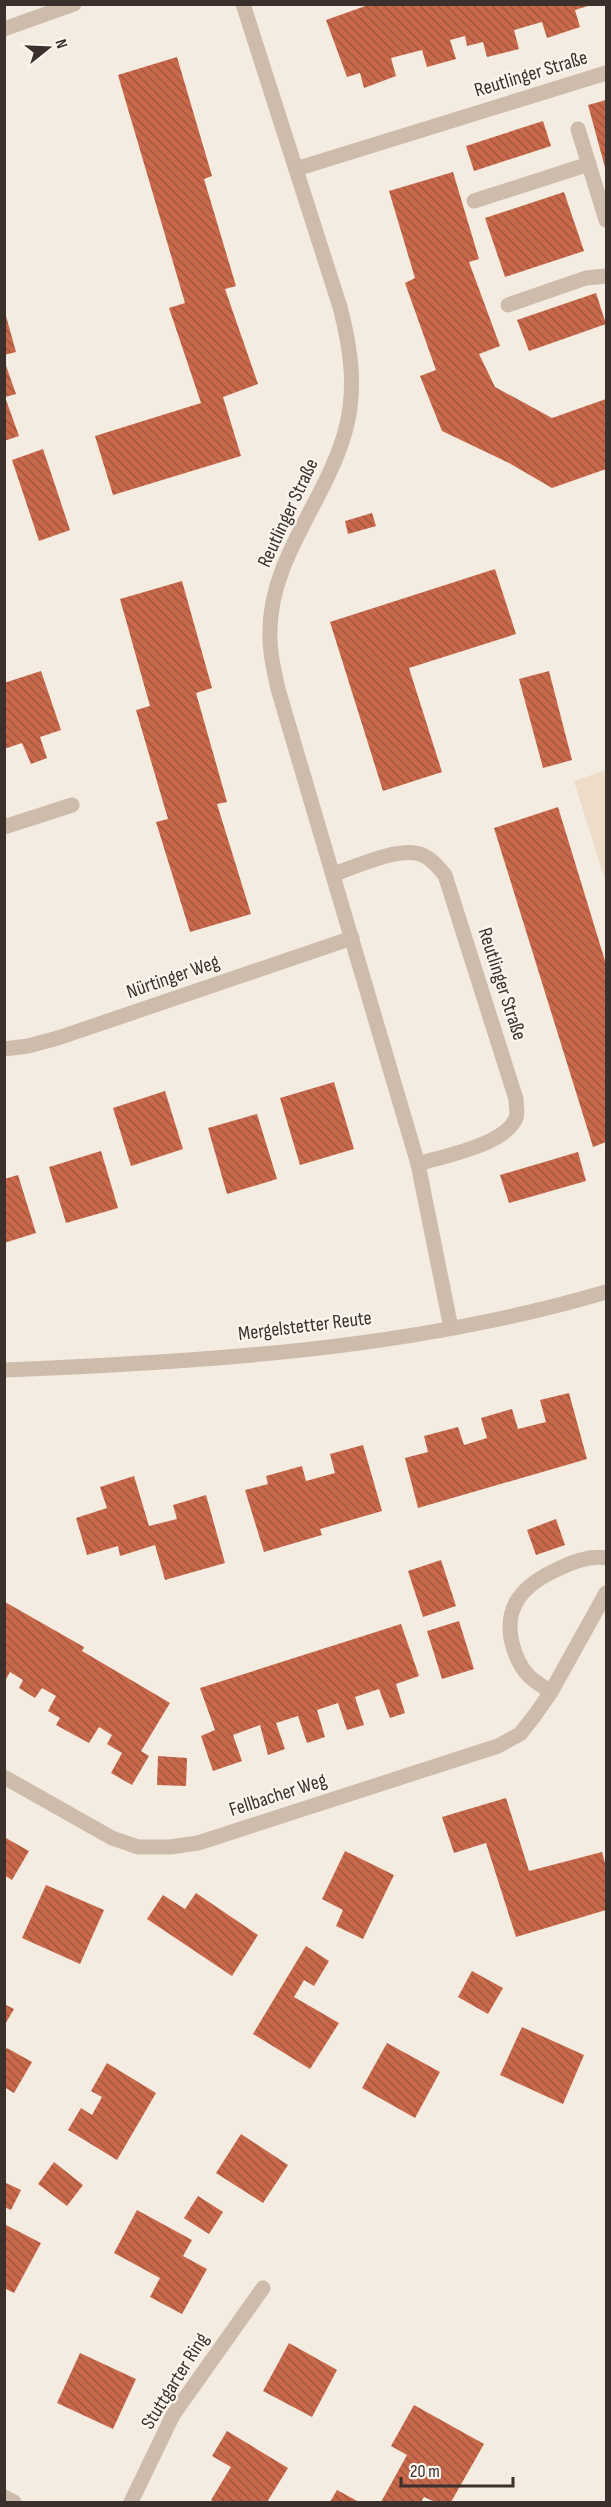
<svg xmlns="http://www.w3.org/2000/svg" width="611" height="2507" viewBox="0 0 611 2507" font-family="'Sofia Sans Condensed',sans-serif">
<style>
.plaza{fill:#ecdcc8}
.building{fill:url(#building-back-hatch)}
.lines{fill:none;stroke-linecap:round;stroke-linejoin:round}
.minor{stroke:#cdbbac;stroke-width:15}
.labels{text-anchor:middle;dominant-baseline:central;stroke-width:4.5;stroke-linejoin:round;paint-order:stroke}
.street-label{font-size:20px;fill:#3b302b;stroke:#fbf5ee}
</style>
<defs>
<pattern id="building-back-hatch" width="6" height="6" patternUnits="userSpaceOnUse" patternTransform="scale(1.5)"><rect width="6" height="6" fill="#c8694b"/><path d="M-1 5l2 2M0 0l6 6M5-1l2 2" fill="none" stroke="#a4573f"/></pattern>
</defs>
<rect width="100%" height="100%" fill="#f4ebe1"/>
<!-- plaza -->
<polygon class="plaza" points="606,770 606,883 574,781"/>
<!-- building -->
<g class="building">
<polygon points="371,4 591,4 591,5 575,10 580,27 547,38 542,22 514,30 519,49 487,57 483,42 467,46 465,36 450,40 456,59 427,67 422,50 391,58 396,76 364,88 360,73 347,77 326,20"/>
<polygon points="177,57 212,176 204,179 236,286 225,289 258,384 223,397 241,456 113,495 95,436 201,403 169,308 185,303 118,75"/>
<polygon points="606,100 606,171 588,105"/>
<polygon points="543,121 551,146 474,171 466,146"/>
<polygon points="453,172 479,259 469,262 500,346 479,354 495,387 552,418 606,399 606,469 552,488 509,463 442,431 420,376 436,370 405,283 415,278 389,191"/>
<polygon points="564,192 584,251 505,277 485,218"/>
<polygon points="596,293 606,324 529,351 517,320"/>
<polygon points="4,309 16,352 4,355"/>
<polygon points="4,360 16,394 5,397 19,436 4,441"/>
<polygon points="43,449 70,530 39,541 12,460"/>
<polygon points="372,513 376,526 348,534 345,521"/>
<polygon points="495,569 516,634 409,668 442,772 383,791 330,622"/>
<polygon points="182,581 212,688 196,693 227,802 217,804 251,914 190,932 156,822 168,819 136,710 150,706 120,599"/>
<polygon points="41,671 61,730 40,737 47,758 31,764 22,743 4,749 4,683"/>
<polygon points="549,671 572,760 543,768 519,679"/>
<polygon points="558,807 606,964 606,1142 593,1147 494,828"/>
<polygon points="334,1082 354,1149 300,1165 280,1098"/>
<polygon points="165,1091 183,1149 131,1166 113,1108"/>
<polygon points="257,1114 277,1179 227,1194 208,1128"/>
<polygon points="101,1151 118,1208 66,1223 49,1167"/>
<polygon points="578,1152 586,1181 509,1203 500,1175"/>
<polygon points="18,1175 36,1233 4,1243 4,1179"/>
<polygon points="569,1393 587,1459 418,1508 405,1458 428,1452 424,1436 458,1427 464,1445 487,1438 481,1418 512,1409 518,1429 546,1422 540,1400"/>
<polygon points="363,1445 382,1511 320,1529 322,1535 264,1552 245,1490 268,1484 266,1476 302,1466 306,1481 335,1473 330,1454"/>
<polygon points="134,1476 149,1526 177,1519 173,1505 206,1495 225,1563 165,1580 155,1545 120,1556 118,1546 87,1555 76,1518 107,1508 100,1487"/>
<polygon points="556,1519 565,1545 536,1555 527,1530"/>
<polygon points="441,1560 456,1606 423,1617 408,1571"/>
<polygon points="5,1602 84,1647 82,1651 170,1703 141,1751 149,1756 132,1785 111,1773 122,1753 107,1744 112,1735 99,1727 89,1743 56,1725 60,1718 48,1711 56,1696 42,1688 35,1698 19,1688 23,1680 10,1672 5,1681"/>
<polygon points="459,1621 474,1669 442,1679 427,1631"/>
<polygon points="401,1624 419,1676 396,1684 405,1713 390,1718 379,1689 355,1697 364,1725 347,1730 338,1703 317,1710 325,1737 307,1743 298,1716 276,1723 285,1749 268,1755 260,1725 233,1735 242,1761 213,1771 201,1736 215,1730 200,1688"/>
<polygon points="158,1756 187,1758 186,1786 157,1785"/>
<polygon points="506,1798 529,1871 602,1852 606,1866 606,1910 516,1937 486,1843 454,1853 442,1817"/>
<polygon points="4,1837 29,1851 12,1880 4,1875"/>
<polygon points="345,1851 394,1875 363,1939 336,1926 343,1910 322,1899"/>
<polygon points="46,1885 104,1910 80,1964 22,1938"/>
<polygon points="196,1893 258,1935 232,1976 147,1919 163,1895 185,1909"/>
<polygon points="306,1946 329,1961 314,1986 304,1980 294,1997 339,2023 310,2069 253,2034"/>
<polygon points="472,1971 503,1988 488,2014 458,1997"/>
<polygon points="4,2004 14,2009 4,2026"/>
<polygon points="522,2027 584,2055 563,2104 500,2075"/>
<polygon points="387,2043 440,2072 415,2118 362,2088"/>
<polygon points="7,2048 32,2062 14,2093 4,2087 4,2052"/>
<polygon points="107,2063 156,2093 117,2160 68,2130 81,2108 92,2115 102,2097 91,2091"/>
<polygon points="241,2134 288,2165 263,2203 216,2173"/>
<polygon points="54,2162 83,2185 67,2206 38,2184"/>
<polygon points="4,2182 21,2190 11,2210 4,2207"/>
<polygon points="198,2196 223,2212 209,2234 184,2218"/>
<polygon points="137,2210 192,2240 183,2256 207,2269 182,2314 150,2297 160,2278 114,2253"/>
<polygon points="4,2224 41,2243 14,2293 4,2288"/>
<polygon points="289,2343 337,2370 312,2417 263,2391"/>
<polygon points="80,2353 136,2379 113,2429 57,2403"/>
<polygon points="414,2405 484,2444 451,2502 435,2502 424,2497 421,2502 381,2502 407,2455 391,2446"/>
<polygon points="227,2431 288,2468 267,2502 215,2502 211,2500 231,2467 212,2456"/>
<polygon points="337,2490 359,2502 330,2502"/>
</g>
<g class="lines">
<!-- minor -->
<g class="minor">
<path d="M243,4L340,307C351,349 357,390 345,432C326,500 270,559 270,631C269,651 274,670 278,689L418,1164L451,1328"/>
<polyline points="4,29 74,4"/>
<polyline points="578,129 606,220"/>
<polyline points="296,169 606,73"/>
<polyline points="474,201 589,164"/>
<polyline points="508,305 586,278 606,276"/>
<polyline points="4,827 72,805"/>
<path d="M334,874C355,867 398,847 420,854C431,858 438,867 445,875L516,1099C516,1105 518,1113 516,1118C505,1145 443,1156 418,1164"/>
<polyline points="4,1049 28,1046 58,1038 352,938"/>
<path d="M4,1370C205,1362 413,1349 606,1292"/>
<path d="M551,1692C544,1687 535,1682 529,1676C520,1667 515,1655 512,1643C503,1605 525,1584 558,1569C572,1562 590,1555 606,1558"/>
<polyline points="4,1777 112,1838 138,1847 170,1847 198,1843 498,1746 520,1734 535,1715 551,1692 606,1593"/>
<polyline points="4,2497 14,2502"/>
<polyline points="131,2502 173,2415 263,2288"/>
</g>
</g>
<g class="labels">
<!-- street labels -->
<g class="street-label">
<text transform="translate(531 74) rotate(-17)">Reutlinger Straße</text>
<text transform="translate(288 513) rotate(-65)">Reutlinger Straße</text>
<text transform="translate(173 977) rotate(-19)">Nürtinger Weg</text>
<text transform="translate(502 984) rotate(72)">Reutlinger Straße</text>
<text transform="translate(305 1326) rotate(-7)">Mergelstetter Reute</text>
<text transform="translate(278 1795) rotate(-18)">Fellbacher Weg</text>
<text transform="translate(175 2381) rotate(-58)">Stuttgarter Ring</text>
</g>
</g>
<!-- border -->
<rect width="611" height="2507" fill="none" stroke="#3b302b" stroke-width="12"/>
<!-- north arrow -->
<g transform="translate(48 48) rotate(72)" stroke="#fbf5ee" stroke-width="4.5" paint-order="stroke">
<path d="M0-4.5L10 22L0 15L-10 22Z" fill="#3b302b"/>
<text y="-9" font-size="16" font-weight="bold" text-anchor="middle" fill="#3b302b">N</text>
</g>
<!-- scale -->
<path d="M401 2477v9h112v-9" fill="none" stroke="#3b302b" stroke-width="3"/>
<text x="410" y="2477" font-size="18" fill="#3b302b" stroke="#fbf5ee" stroke-width="4.5" paint-order="stroke">20 m</text>
</svg>
